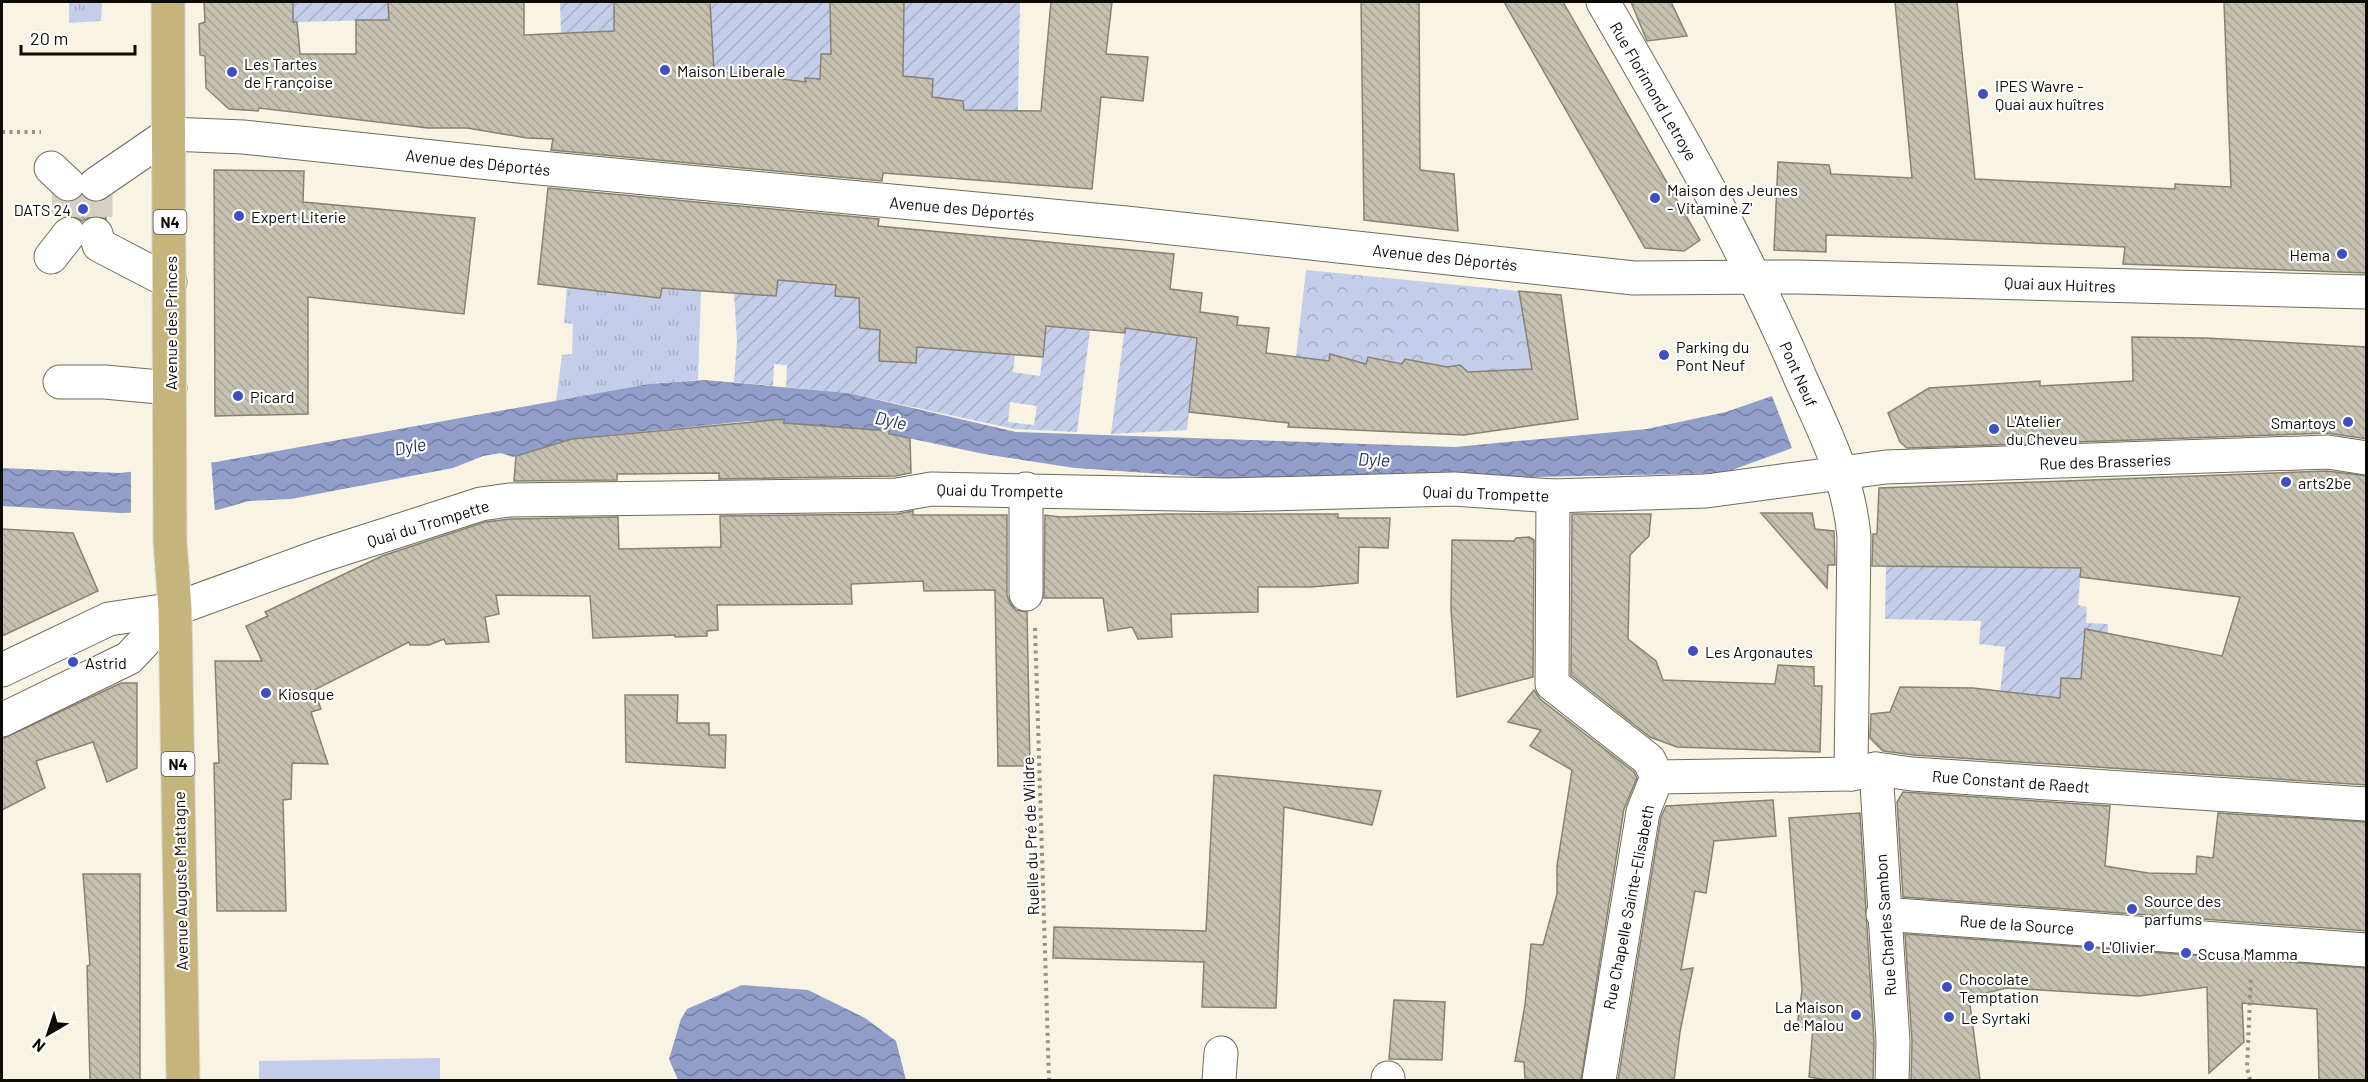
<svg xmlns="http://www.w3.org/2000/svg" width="2368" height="1082" viewBox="0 0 2368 1082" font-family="Barlow,sans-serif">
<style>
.grass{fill:url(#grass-tufts)}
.park{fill:url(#park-crowns)}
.garden{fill:url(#garden-furrows);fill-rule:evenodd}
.pitch{fill:#c4cde9}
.water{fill:url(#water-waves)}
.pier{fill:#f8f3e2}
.building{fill:url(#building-back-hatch);stroke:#878273;stroke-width:1.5}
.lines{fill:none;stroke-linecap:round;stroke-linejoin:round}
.minor-tunnel{stroke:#d5d0c1;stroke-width:33;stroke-dasharray:33 16;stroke-linecap:butt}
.minor-casing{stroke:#706b5d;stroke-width:35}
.major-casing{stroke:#d8d8d7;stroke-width:35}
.path{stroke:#959185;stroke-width:4;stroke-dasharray:3 4.5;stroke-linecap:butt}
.minor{stroke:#fff;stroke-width:33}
.major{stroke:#c5b57d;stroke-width:33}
.poi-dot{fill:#3e4fc3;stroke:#fff;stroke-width:2}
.labels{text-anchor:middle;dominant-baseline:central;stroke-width:4.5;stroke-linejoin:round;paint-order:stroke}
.shield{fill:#fff;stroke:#565451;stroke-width:1.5}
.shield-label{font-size:15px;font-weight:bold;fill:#0d0b06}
.poi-label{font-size:16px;fill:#0d0b06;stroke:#fff;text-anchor:start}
.street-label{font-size:16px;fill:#0d0b06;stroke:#fff}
.water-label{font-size:18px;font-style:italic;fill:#1f295d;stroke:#fff}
</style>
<defs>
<pattern id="grass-tufts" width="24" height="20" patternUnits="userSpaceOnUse" patternTransform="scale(1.5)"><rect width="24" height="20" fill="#c4cde9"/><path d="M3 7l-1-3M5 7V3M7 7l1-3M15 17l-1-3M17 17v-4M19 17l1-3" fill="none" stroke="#a7afc6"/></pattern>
<pattern id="park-crowns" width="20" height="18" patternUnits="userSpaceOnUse" patternTransform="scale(1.5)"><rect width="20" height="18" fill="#c4cde9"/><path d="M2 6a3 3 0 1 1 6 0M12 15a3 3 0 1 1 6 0" fill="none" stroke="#a7afc6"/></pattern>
<pattern id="garden-furrows" width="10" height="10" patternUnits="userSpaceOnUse" patternTransform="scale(1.5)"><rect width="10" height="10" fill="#c4cde9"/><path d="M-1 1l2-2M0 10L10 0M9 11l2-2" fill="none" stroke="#a7afc6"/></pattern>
<pattern id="water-waves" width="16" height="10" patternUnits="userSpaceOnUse" patternTransform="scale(1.5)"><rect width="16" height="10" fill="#919ec9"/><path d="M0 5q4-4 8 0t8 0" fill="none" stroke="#757fa1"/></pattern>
<pattern id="building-back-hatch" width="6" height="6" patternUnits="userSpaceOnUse" patternTransform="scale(1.5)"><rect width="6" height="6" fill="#c5c0af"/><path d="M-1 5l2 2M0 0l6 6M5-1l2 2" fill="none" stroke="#a8a495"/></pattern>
</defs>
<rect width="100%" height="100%" fill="#f8f3e2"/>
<!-- grass -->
<g class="grass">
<polygon points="69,2 102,2 101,21 69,23"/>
<polygon points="567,287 660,298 662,288 701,291 698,380 649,384 556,402 562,355 572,354 573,324 564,323"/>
</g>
<!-- park -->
<polygon class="park" points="1306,270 1529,292 1524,293 1532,369 1468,372 1460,365 1447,367 1405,359 1402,364 1368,357 1366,364 1330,354 1329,361 1296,357"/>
<!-- garden -->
<g class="garden">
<polygon points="293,2 388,2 389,20 293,22"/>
<polygon points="560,2 614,2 614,31 561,34"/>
<polygon points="710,2 830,2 831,54 821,54 820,79 805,79 806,82 769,77 769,85 715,90"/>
<polygon points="904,2 1020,2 1018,111 964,110 963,101 932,97 932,79 903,76"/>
<path d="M778,280L836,285L859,298L860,328L880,330V361L916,363L917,331L1017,338L1013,372L1040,376L1048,311L1090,330L1077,432L1015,429L848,393L786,387L787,365L774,364L773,386L734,382L737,341L734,293L775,296ZM1010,402L1037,406L1034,425L1008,422Z"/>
<polygon points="1126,319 1174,335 1197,339 1187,430 1111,434"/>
<polygon points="2038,552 2039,568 2081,569 2078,605 2087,607 2086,623 2108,624 2104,680 1997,722 2005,647 1979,644 1981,621 1885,619 1886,566"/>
</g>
<!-- pitch -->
<polygon class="pitch" points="440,1058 440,1080 259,1080 259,1061"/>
<!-- water -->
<g class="water">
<polygon points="705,380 848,393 1016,432 1455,447 1647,429 1726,412 1772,396 1792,448 1724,473 1436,479 1221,478 1075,468 984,454 889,434 889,431 749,421 589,437 588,439 571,442 568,440 513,457 501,453 483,456 453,468 291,499 249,501 217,510 121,513 2,506 2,468 120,473 216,462 649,384"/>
<polygon points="742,985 808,990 865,1018 896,1041 906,1080 678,1080 669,1059 681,1019 687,1009"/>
</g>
<!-- pier -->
<polygon class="pier" points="211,459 215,513 131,516 131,469"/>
<!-- building -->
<g class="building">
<polygon points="204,2 293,2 293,22 297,22 300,54 356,54 356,20 389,20 388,2 524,2 524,35 614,31 614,2 710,2 714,71 806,82 805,78 820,79 821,54 831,54 830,2 904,2 903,76 933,79 932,97 963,101 964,110 1041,111 1051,2 1112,2 1106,54 1148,57 1143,101 1101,97 1092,189 883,173 882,181 551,150 553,139 527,138 467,128 428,128 259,108 258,111 229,109 206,88 205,56 200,55 199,24 205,22"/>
<polygon points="1361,2 1419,2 1420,170 1454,174 1458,231 1364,220"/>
<polygon points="1504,2 1563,2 1700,240 1684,251 1645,248"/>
<polygon points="1631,2 1671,2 1687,36 1647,41"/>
<polygon points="1895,2 1957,2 1975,179 2175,189 2175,184 2231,187 2224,2 2367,2 2367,273 2123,264 2125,247 1922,238 1826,235 1826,252 1774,250 1778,162 1829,165 1831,174 1912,178"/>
<polygon points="214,170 304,171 303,202 475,218 464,314 308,297 308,414 215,416"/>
<polygon points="548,188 879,219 878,226 1174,254 1170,289 1202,293 1200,312 1238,317 1237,325 1269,328 1266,353 1329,361 1330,354 1366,364 1368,357 1402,364 1405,359 1447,367 1460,365 1468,372 1532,369 1519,291 1561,295 1578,419 1464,435 1288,427 1289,423 1189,412 1197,338 1125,328 1125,333 1046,326 1043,357 917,347 916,363 879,361 880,330 860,328 859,298 835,296 836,285 778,280 776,296 662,288 660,298 538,284"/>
<polygon points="82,196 97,203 105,200 106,219 92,216 82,221 72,216 61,217 61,201 73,202"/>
<polygon points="2132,337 2205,338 2367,347 2367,439 2327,433 1907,448 1900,442 1888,413 1929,388 2040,381 2040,386 2133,381"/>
<polygon points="784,419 784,423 889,431 889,434 910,438 911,473 895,476 719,479 719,473 629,474 617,474 617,480 514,481 516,456 572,439"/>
<polygon points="2327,471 2367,476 2367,785 1914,755 1883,751 1870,738 1871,714 1890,712 1900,687 1973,688 2060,698 2061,678 2081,679 2085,629 2222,656 2240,597 2080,577 2081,568 1872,566 1873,534 1877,534 1879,488"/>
<polygon points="913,511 913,515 1007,515 1007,595 1010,603 1016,610 1027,612 1030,766 998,766 995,590 924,591 923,581 851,584 852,604 717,605 718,630 707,631 707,636 675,637 675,635 593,638 590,596 496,595 499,614 485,617 489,642 446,644 444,639 429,645 410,645 409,642 314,690 321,709 311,712 328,764 292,763 291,799 283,800 286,911 217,911 214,763 219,763 215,661 262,661 246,626 268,616 265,612 382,556 485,522 510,519 618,517 619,549 721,547 720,516 897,514"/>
<polygon points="1761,513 1812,513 1815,529 1834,531 1835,565 1828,565 1827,588"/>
<polygon points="1168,514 1338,514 1338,518 1390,518 1388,548 1359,547 1358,583 1311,587 1258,587 1258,612 1171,614 1172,637 1138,639 1132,627 1108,631 1103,598 1044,598 1045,515 1061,517"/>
<polygon points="1572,514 1651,514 1649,536 1630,555 1628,639 1656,661 1663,680 1775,684 1778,665 1814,667 1814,686 1822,686 1820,752 1677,747 1650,737 1571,675"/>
<polygon points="2,529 73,533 98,591 2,636"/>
<polygon points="1529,537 1534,540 1533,677 1457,697 1451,609 1452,540 1514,541 1516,538"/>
<polygon points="121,683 137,683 137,768 107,782 93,742 36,761 45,788 2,810 2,739"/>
<polygon points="1534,690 1540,699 1634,772 1637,778 1624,809 1581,1080 1525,1080 1524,1062 1515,1061 1525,1005 1531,944 1543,945 1557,894 1557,866 1572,770 1530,746 1541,730 1508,722"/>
<polygon points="625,695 678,695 677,723 709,723 709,735 726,735 725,768 626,762"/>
<polygon points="1214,775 1381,791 1372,825 1284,807 1276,1008 1202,1007 1204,962 1053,958 1054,927 1206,931"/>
<polygon points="1903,792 2110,806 2105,866 2148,873 2196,874 2197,856 2213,858 2218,813 2367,822 2367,931 1903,897 1897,802"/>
<polygon points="1773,800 1776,836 1714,841 1706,893 1695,891 1681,970 1693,968 1680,1032 1674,1080 1618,1080 1661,817 1666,806"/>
<polygon points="1860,813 1874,1042 1873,1080 1826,1080 1809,1077 1813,1027 1797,1027 1802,990 1789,818"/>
<polygon points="83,874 140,874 140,1080 90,1080 87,966 90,965"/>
<polygon points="1905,934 2367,968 2367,1080 2319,1080 2317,1009 2242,1003 2244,1042 2209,1073 2207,987 2139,996 2007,988 1969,997 1980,1080 1911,1080 1912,1041"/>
<polygon points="1394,1000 1445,1002 1442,1060 1389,1059"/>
</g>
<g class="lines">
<!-- minor-tunnel -->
<g class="minor-tunnel">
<polyline points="68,184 69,234"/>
<polyline points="96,184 96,234"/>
</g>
<!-- minor casing -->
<g class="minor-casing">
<g id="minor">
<path d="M1603,2C1674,124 1744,246 1800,377C1824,431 1848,475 1854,536L1851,774"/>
<polyline points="51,168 68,184"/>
<polyline points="96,184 169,134 243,137 518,166 1126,223 1634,278 1798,277 2366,292"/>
<polyline points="96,234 99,245 170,282"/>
<polyline points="51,257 69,234"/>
<polyline points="60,382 105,382 170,388"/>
<polyline points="1553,496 1552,684 1649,760 1657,777 1643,812 1599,1080"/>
<polyline points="1026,594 1026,489"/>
<polyline points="2,670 109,619 175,609 323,555 481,504 509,500 897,495 931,489 1228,495 1454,489 1553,496 1706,491 1886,467 2328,452 2366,458"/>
<polyline points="2,720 129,658 175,609"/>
<polyline points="1876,769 1893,1042 1892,1080"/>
<polyline points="1657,777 1851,774 1876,769 1912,774 2366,804"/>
<polyline points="1883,914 2366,950"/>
<polyline points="1388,1078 1388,1080"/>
<polyline points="1219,1080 1221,1053"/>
</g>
</g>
<!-- major casing -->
<g class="major-casing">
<polyline id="major" points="168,2 170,541 175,609 183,1080"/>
</g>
<!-- path -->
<g class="path">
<polyline points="2,132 41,132"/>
<polyline points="1035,628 1049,1080"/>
<polyline points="2250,1080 2247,1068 2251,976"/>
</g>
<!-- minor -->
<use href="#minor" class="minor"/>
<!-- major -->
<use href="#major" class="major"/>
</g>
<!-- markers -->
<g class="poi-dot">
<circle cx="665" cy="70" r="6"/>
<circle cx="232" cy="72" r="6"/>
<circle cx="1983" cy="94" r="6"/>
<circle cx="1655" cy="198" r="6"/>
<circle cx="83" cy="209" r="6"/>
<circle cx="239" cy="216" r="6"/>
<circle cx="2342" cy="254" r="6"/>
<circle cx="1664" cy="355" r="6"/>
<circle cx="238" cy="396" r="6"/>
<circle cx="2348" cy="422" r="6"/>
<circle cx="1994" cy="429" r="6"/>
<circle cx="2286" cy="482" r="6"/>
<circle cx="1693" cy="651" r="6"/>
<circle cx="73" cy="662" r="6"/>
<circle cx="266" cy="693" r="6"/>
<circle cx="2132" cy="909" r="6"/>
<circle cx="2089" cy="946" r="6"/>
<circle cx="2186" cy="953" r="6"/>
<circle cx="1947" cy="987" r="6"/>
<circle cx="1856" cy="1015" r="6"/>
<circle cx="1949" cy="1017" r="6"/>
</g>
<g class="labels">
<!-- shield labels -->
<g class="shield">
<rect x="153.5" y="210" width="33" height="24" rx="4.5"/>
<rect x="161.5" y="752" width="33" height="24" rx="4.5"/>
</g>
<g class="shield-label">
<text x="170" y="222">N4</text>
<text x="178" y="764">N4</text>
</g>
<!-- poi labels -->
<g class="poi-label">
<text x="244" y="63">Les Tartes<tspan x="244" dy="18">de Françoise</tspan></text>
<text x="677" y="70">Maison Liberale</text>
<text x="1995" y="85">IPES Wavre -<tspan x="1995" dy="18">Quai aux huîtres</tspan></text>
<text x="1667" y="189">Maison des Jeunes<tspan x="1667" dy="18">- Vitamine Z'</tspan></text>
<text x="71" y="209" text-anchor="end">DATS 24</text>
<text x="251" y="216">Expert Literie</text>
<text x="2330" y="254" text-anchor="end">Hema</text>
<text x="1676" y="346">Parking du<tspan x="1676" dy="18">Pont Neuf</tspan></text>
<text x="250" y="396">Picard</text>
<text x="2006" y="420">L'Atelier<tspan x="2006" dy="18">du Cheveu</tspan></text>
<text x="2336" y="422" text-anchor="end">Smartoys</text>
<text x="2298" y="482">arts2be</text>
<text x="1705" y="651">Les Argonautes</text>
<text x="85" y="662">Astrid</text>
<text x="278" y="693">Kiosque</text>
<text x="2144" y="900">Source des<tspan x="2144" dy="18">parfums</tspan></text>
<text x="2101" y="946">L'Olivier</text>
<text x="2198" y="953">Scusa Mamma</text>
<text x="1959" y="978">Chocolate<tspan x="1959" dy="18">Temptation</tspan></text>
<text x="1844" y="1006" text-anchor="end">La Maison<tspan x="1844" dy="18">de Malou</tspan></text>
<text x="1961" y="1017">Le Syrtaki</text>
</g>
<!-- street labels -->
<g class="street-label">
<text transform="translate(1654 91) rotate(60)">Rue Florimond Letroye</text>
<text transform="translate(478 162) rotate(6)">Avenue des Déportés</text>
<text transform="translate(962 208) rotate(5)">Avenue des Déportés</text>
<text transform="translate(1445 257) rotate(6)">Avenue des Déportés</text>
<text transform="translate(2060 284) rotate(2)">Quai aux Huitres</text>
<text transform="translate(170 323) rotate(-90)">Avenue des Princes</text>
<text transform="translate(1799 374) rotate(66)">Pont Neuf</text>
<text transform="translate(2105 461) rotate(-2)">Rue des Brasseries</text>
<text transform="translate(1000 490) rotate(1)">Quai du Trompette</text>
<text transform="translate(1486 493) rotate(2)">Quai du Trompette</text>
<text transform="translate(428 523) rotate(-17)">Quai du Trompette</text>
<text transform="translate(2011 781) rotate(4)">Rue Constant de Raedt</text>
<text transform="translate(1030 836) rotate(-92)">Ruelle du Pré de Wildre</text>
<text transform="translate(180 881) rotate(-91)">Avenue Auguste Mattagne</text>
<text transform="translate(1628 907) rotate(-79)">Rue Chapelle Sainte-Elisabeth</text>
<text transform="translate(2017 924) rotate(4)">Rue de la Source</text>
<text transform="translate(1885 925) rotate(-94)">Rue Charles Sambon</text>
</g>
<!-- water labels -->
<g class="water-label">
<text transform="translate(891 420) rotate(12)">Dyle</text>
<text transform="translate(410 446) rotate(-10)">Dyle</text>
<text transform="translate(1374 459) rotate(2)">Dyle</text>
</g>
</g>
<!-- border -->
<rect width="2368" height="1082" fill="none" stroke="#0d0b06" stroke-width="6"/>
<!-- north arrow -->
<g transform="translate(48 1034) rotate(219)" stroke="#ffffff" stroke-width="4.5" paint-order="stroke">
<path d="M0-4.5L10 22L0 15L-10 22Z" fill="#0d0b06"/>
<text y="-9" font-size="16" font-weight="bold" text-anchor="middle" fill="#0d0b06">N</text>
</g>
<!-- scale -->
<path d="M21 45v9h114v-9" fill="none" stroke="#0d0b06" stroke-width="3"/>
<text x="30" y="45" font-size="18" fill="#0d0b06" stroke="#ffffff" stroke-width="4.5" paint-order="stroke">20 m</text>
</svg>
